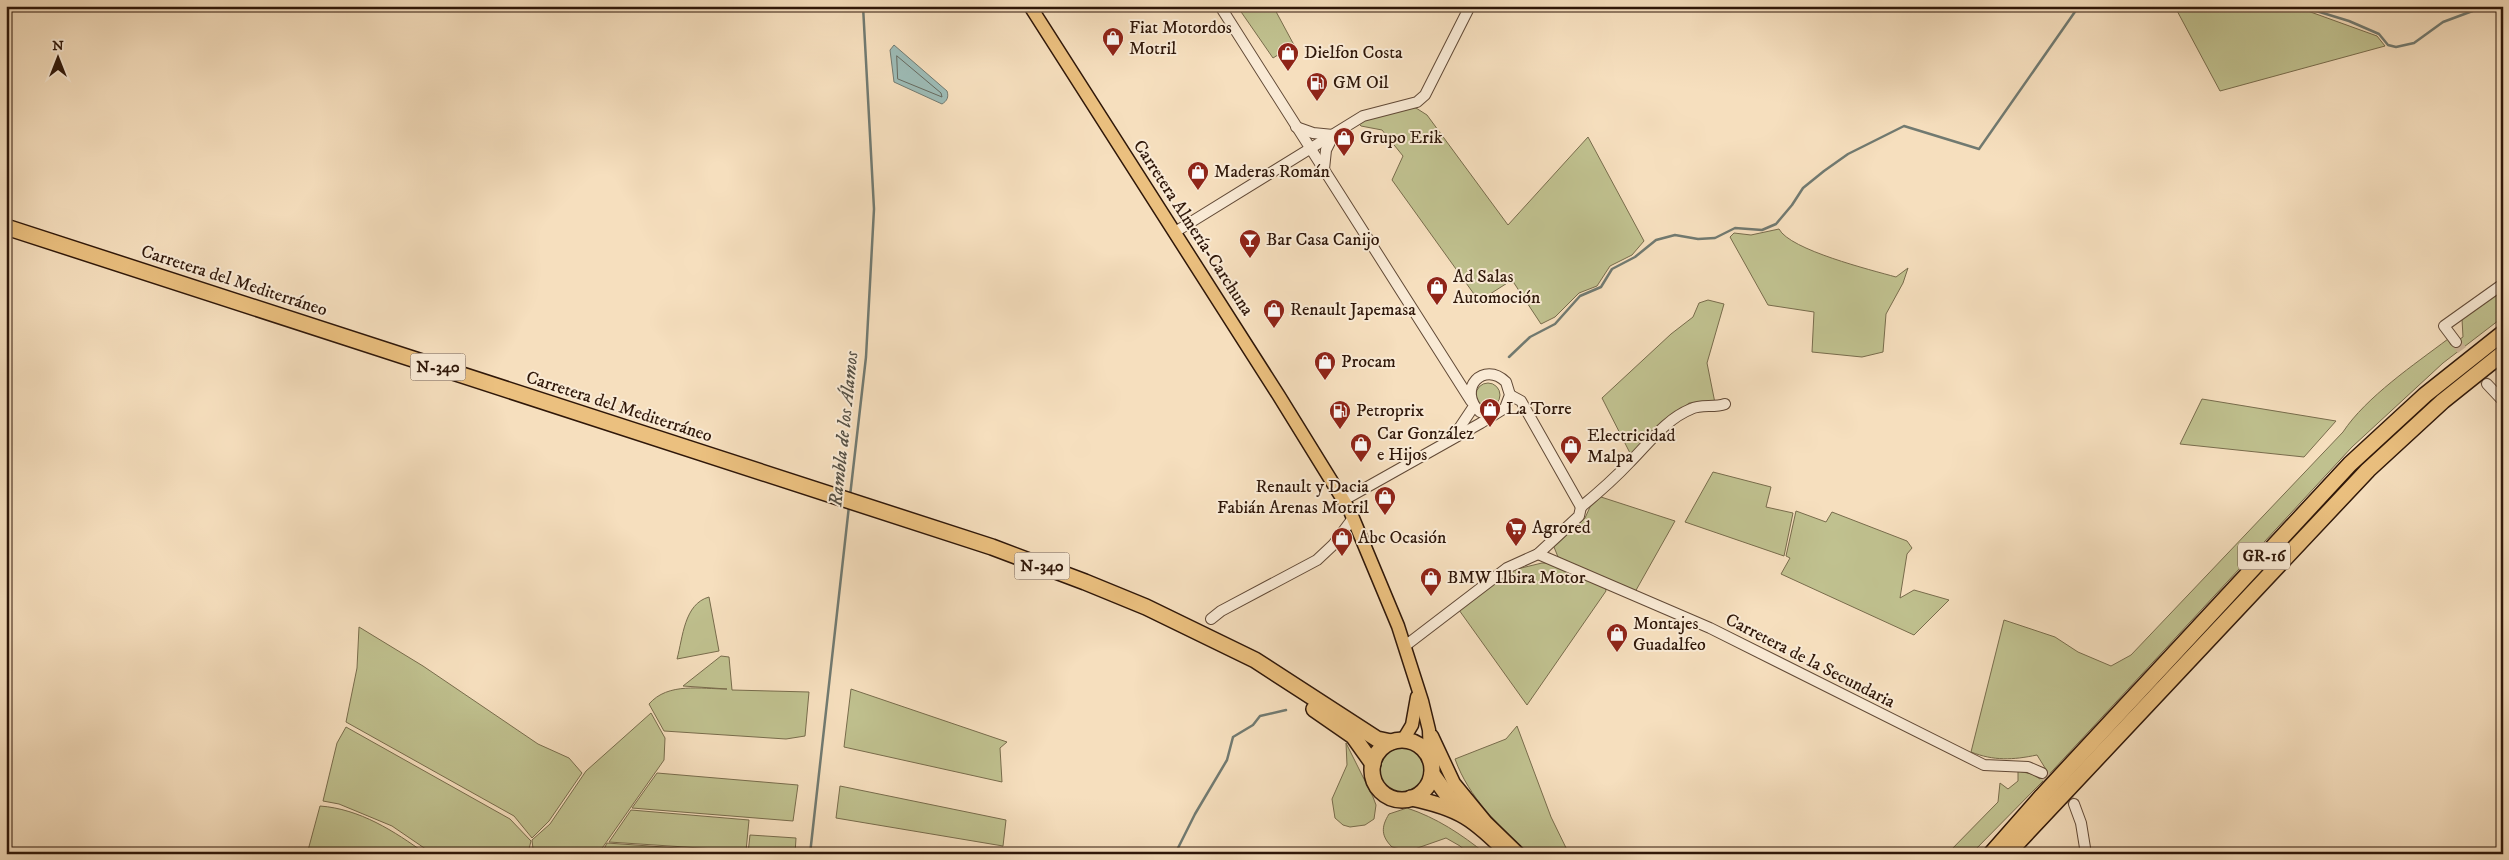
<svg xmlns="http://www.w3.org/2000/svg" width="2509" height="860" viewBox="0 0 2509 860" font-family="'IM FELL DW Pica',serif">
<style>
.green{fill:#c0c18f;stroke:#786c4c}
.water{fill:#9dbcb7;stroke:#717a71}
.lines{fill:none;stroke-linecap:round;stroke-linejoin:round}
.shore{stroke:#666a60;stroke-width:1}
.stream{stroke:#717a71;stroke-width:2.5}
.minor-tunnel{stroke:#ceb79a;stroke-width:10;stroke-dasharray:10 5;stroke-linecap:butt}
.minor-casing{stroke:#614936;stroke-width:12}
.major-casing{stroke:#2f1709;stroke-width:15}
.highway-casing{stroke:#2f1709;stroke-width:18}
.minor{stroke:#f9ead5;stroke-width:10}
.major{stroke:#ebc07f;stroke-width:12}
.highway{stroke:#ebc07f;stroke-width:15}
.labels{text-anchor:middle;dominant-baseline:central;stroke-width:4;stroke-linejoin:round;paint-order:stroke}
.shield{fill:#f9ead5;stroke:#6c5646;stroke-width:1}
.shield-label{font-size:16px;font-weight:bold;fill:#2f1709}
.poi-label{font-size:18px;fill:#2f1709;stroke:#f9ead5;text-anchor:start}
.street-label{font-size:18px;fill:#2f1709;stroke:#f9ead5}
.water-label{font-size:19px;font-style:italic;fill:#565146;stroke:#f9ead5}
</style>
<rect width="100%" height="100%" fill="#f6dfbe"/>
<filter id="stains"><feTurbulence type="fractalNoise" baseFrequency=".004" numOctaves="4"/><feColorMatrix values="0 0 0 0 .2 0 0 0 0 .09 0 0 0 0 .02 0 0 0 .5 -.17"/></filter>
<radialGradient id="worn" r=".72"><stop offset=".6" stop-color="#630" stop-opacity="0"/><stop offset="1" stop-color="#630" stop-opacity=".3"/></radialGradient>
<!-- green -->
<g class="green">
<polygon points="1237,6 1273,6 1294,45 1273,58"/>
<polygon points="2294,6 2377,36 2385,46 2220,91 2175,7"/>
<polygon points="1404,107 1416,108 1427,115 1508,225 1588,137 1644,241 1632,255 1610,266 1597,286 1579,293 1555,317 1541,324 1512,280 1479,301 1392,180 1403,156 1382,130 1361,126 1358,123"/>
<path d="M1779,229C1790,250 1871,270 1896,277L1908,268L1903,283L1886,314L1883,352L1862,357L1812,352L1814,312L1768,305L1730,237L1734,233L1751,235Z"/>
<path d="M2503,288V317L2443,363L2352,447L2042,782L1971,854H1947L1998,802L2000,783L2008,789L2018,781V771L2032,774L2040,779L2047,771L2037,755C2013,760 1994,761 1971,752L2004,620L2055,637L2078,652L2111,666L2131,655L2343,432C2366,397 2415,364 2448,339L2451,345L2463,337L2462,319Z"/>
<polygon points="1708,300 1724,304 1707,363 1715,403 1689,403 1642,443 1631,455 1602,398 1671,334 1693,317 1699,303"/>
<circle cx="1488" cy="395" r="12"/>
<polygon points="2202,399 2336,421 2304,457 2180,444"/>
<polygon points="1713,472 1771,487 1766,507 1793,513 1784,556 1685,522"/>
<polygon points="1601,497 1675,521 1635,592 1558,557 1554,547 1585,518 1590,507"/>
<polygon points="1796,511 1826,522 1832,512 1907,541 1912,548 1907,554 1900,598 1914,590 1949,600 1914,635 1781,574 1790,558 1786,556"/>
<polygon points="1542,563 1549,563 1605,587 1606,591 1527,705 1459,610 1513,570"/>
<path d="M709,597L719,651L677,659C683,637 684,604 709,597Z"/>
<polygon points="359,627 423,666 538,744 569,758 582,773 549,821 532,838 514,816 346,722 357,668"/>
<path d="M721,656L729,657L732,690L809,692L805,736L786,739L664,731L649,704C668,682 701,689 727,689L683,686Z"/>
<polygon points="851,689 1007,742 1000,748 1002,782 844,747"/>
<polygon points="651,713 665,738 664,760 598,854 538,854 533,849 532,840 550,824 586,771"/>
<path d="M1517,726L1551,817L1569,854H1529C1499,826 1469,798 1455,759L1506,739Z"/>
<polygon points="346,727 510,819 531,841 528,853 433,854 392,826 339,804 323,801 337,743"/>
<polygon points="1346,743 1373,797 1376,805 1374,819 1365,825 1350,827 1343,825 1335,818 1332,799 1347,765"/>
<circle cx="1402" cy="769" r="23"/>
<polygon points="657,773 798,785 793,821 632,808"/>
<polygon points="840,786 1006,820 1003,846 836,818"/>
<path d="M320,806C360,809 394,831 426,854H307Z"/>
<path d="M1407,808C1437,818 1461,834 1486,854H1469L1460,846L1446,838L1409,851L1392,847C1381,836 1381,827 1389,814Z"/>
<polygon points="631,810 749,820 746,851 609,842"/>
<polygon points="750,835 796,838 795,854 619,854 604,849 607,843 748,853"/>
</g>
<!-- water -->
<path class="water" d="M894,45L947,91C949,97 947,101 942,104L894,82L890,50Z"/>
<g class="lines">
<!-- shore -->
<polygon class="shore" points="897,56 941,93 942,97 898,79"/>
<!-- stream -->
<g class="stream">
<polyline points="2166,6 2166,7"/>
<polyline points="2300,6 2349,21 2379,34 2388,45 2396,47 2414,43 2443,22 2486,6"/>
<polyline points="1509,357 1530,337 1555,324 1580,296 1601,287 1612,269 1635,257 1656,240 1675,235 1698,239 1715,238 1735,228 1762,230 1776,224 1792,205 1803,188 1824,171 1848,154 1904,126 1979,149 2079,6"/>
<polyline points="850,496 866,357 874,209 863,6"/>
<polyline points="810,854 849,506"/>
<polyline points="1175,854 1195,814 1227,760 1233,737 1253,725 1260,716 1286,710"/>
</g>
<!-- minor-tunnel -->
<g class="minor-tunnel">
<polyline points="2456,342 2487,384"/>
<polyline points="2042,773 2074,804"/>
</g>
<!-- minor casing -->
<g class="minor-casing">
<g id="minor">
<polyline points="1220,6 1471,401"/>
<polyline points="1296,127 1313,133 1333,135"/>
<polyline points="1324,169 1326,150 1333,136"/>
<polyline points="1175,232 1363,116 1417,102 1425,95 1470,6"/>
<polyline points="2456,342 2444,326 2503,284"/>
<polyline points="2487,384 2503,401"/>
<polyline points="1510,395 1521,401 1581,507"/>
<polyline points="1454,436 1474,406"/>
<path d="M1344,500L1481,423L1505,408L1510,395L1506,382C1484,360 1456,389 1480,412L1495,414"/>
<path d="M1581,507C1598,493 1615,478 1630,462C1649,443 1666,419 1691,409C1701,404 1714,408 1725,404"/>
<polyline points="1538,554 1710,628 1984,765 2028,767 2042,773"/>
<polyline points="1211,619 1221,611 1317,560 1333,545 1353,518"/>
<polyline points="1405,646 1507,568 1538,554 1579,516 1581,507"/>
<polyline points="2074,804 2081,823 2086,854"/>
</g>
</g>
<!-- major casing -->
<g class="major-casing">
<g id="major">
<polyline points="1030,6 1279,396 1350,511 1398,626 1422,701 1429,730 1430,758"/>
<polyline points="1432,736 1454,783 1486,822 1519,854"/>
<polyline points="1403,740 1412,725 1417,697"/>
</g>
</g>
<!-- highway casing -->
<g class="highway-casing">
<g id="highway">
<polyline points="6,227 992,547 1085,582 1146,607 1255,660 1377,739 1391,742"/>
<polyline points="1314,709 1353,736 1373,764"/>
<circle cx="1402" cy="770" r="30"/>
<polyline points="1432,774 1448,796 1462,810"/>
<path d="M1411,798C1460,808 1474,819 1509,854"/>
<polyline points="1991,854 2042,796 2350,464 2425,395 2503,333"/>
<polyline points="2007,854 2368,470 2443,401 2503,353"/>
</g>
</g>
<!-- minor -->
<use href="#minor" class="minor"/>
<!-- major -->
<use href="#major" class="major"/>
<!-- highway -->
<use href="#highway" class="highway"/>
</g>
<!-- icons -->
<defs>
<g id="shop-pin" transform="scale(1.125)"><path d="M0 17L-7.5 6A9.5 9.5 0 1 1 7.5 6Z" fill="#8f2418" stroke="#f9ead5"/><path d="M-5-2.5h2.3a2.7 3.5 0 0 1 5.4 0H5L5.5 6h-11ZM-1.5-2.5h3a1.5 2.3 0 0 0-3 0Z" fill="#fff"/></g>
<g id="fuel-pin" transform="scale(1.125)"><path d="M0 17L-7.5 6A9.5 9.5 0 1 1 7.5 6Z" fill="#8f2418" stroke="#f9ead5"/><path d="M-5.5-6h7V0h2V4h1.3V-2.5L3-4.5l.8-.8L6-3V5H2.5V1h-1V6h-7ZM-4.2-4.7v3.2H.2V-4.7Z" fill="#fff"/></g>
<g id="bar-pin" transform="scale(1.125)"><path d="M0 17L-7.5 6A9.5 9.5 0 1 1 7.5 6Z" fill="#8f2418" stroke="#f9ead5"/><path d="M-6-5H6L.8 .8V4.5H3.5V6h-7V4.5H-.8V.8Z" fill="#fff"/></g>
<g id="supermarket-pin" transform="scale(1.125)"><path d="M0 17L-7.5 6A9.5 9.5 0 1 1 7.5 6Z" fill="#8f2418" stroke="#f9ead5"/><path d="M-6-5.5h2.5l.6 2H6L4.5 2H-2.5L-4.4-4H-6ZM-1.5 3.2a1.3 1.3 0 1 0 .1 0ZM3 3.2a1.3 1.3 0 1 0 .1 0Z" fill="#fff"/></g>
</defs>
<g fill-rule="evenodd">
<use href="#shop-pin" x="1113" y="38"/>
<use href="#shop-pin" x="1288" y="53"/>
<use href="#fuel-pin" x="1317" y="83"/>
<use href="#shop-pin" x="1344" y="138"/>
<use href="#shop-pin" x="1198" y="172"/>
<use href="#bar-pin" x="1250" y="240"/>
<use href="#shop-pin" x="1437" y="287"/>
<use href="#shop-pin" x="1274" y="310"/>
<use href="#shop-pin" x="1325" y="362"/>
<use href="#shop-pin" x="1490" y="409"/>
<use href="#fuel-pin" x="1340" y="411"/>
<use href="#shop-pin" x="1361" y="444"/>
<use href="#shop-pin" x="1571" y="446"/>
<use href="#shop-pin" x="1385" y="497"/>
<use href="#supermarket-pin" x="1516" y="528"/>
<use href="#shop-pin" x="1342" y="538"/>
<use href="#shop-pin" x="1431" y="578"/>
<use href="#shop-pin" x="1617" y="634"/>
</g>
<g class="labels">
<!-- shield labels -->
<g class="shield">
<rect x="410.5" y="353.5" width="55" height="27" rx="4"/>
<rect x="2238" y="542.5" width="52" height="27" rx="4"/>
<rect x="1014.5" y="552.5" width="55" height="27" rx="4"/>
</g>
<g class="shield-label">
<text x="438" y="367">N-340</text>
<text x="2264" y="556">GR-16</text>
<text x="1042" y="566">N-340</text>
</g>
<!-- poi labels -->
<g class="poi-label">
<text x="1129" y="28">Fiat Motordos<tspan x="1129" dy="21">Motril</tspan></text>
<text x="1304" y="53">Dielfon Costa</text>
<text x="1333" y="83">GM Oil</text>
<text x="1360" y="138">Grupo Erik</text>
<text x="1214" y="172">Maderas Román</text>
<text x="1266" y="240">Bar Casa Canijo</text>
<text x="1453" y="277">Ad Salas<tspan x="1453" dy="21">Automoción</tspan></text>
<text x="1290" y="310">Renault Japemasa</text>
<text x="1341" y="362">Procam</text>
<text x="1506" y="409">La Torre</text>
<text x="1356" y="411">Petroprix</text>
<text x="1377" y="434">Car González<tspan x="1377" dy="21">e Hijos</tspan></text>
<text x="1587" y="436">Electricidad<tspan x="1587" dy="21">Malpa</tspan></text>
<text x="1369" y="487" text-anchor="end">Renault y Dacia<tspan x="1369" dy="21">Fabián Arenas Motril</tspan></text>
<text x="1532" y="528">Agrored</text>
<text x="1358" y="538">Abc Ocasión</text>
<text x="1447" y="578">BMW Ilbira Motor</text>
<text x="1633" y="624">Montajes<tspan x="1633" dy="21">Guadalfeo</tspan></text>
</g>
<!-- street labels -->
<g class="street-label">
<text transform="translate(1193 228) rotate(57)">Carretera Almería-Carchuna</text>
<text transform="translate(234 281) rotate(18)">Carretera del Mediterráneo</text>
<text transform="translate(619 407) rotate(18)">Carretera del Mediterráneo</text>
<text transform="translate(1810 661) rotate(27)">Carretera de la Secundaria</text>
</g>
<!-- water labels -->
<g class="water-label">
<text transform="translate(844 429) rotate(-84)">Rambla de los Álamos</text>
</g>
</g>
<!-- margin -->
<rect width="2509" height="860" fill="none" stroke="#f6dfbe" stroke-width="25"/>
<rect x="8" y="8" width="2494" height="845" fill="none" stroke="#2f1709" stroke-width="2.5"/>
<rect x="12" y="12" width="2484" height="835" fill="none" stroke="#2f1709"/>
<!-- north arrow -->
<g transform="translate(58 58)" stroke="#f9ead5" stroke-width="4" paint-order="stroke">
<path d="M0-4L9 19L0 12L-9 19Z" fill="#2f1709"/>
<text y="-8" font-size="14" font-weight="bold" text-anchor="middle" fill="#2f1709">N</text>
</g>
<rect width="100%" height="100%" filter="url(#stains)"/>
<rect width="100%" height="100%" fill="url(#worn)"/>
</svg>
